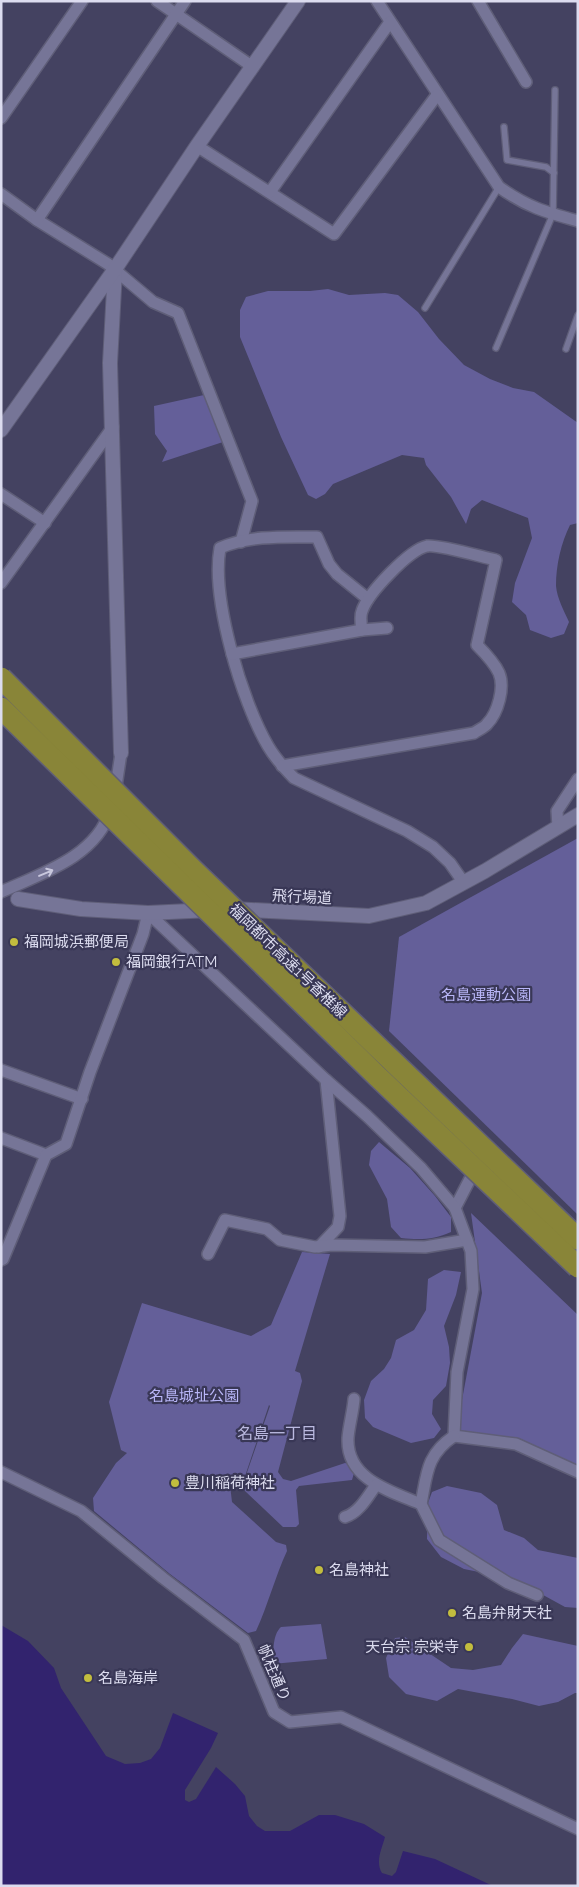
<svg xmlns="http://www.w3.org/2000/svg" width="579" height="1887" viewBox="0 0 579 1887" font-family="Raleway,'Noto Sans JP',sans-serif">
<style>
.green{fill:#645f99}
.water{fill:#32236e}
.lines{fill:none;stroke-linecap:round;stroke-linejoin:round}
.service-casing{stroke:#5f5e78;stroke-width:8}
.minor-casing{stroke:#5f5e78;stroke-width:14}
.tertiary-casing{stroke:#5f5e78;stroke-width:16}
.service{stroke:#767597;stroke-width:5.5}
.minor{stroke:#767597;stroke-width:11}
.tertiary{stroke:#767597;stroke-width:14}
.motorway-bridge-casing{stroke:#5f5e78;stroke-width:24;stroke-linecap:butt}
.motorway-bridge{stroke:#898538;stroke-width:21}
.oneway{stroke:#c8c7dd}
.poi-dot{fill:#c3bd3e;stroke:#393756;stroke-width:2}
.labels{text-anchor:middle;dominant-baseline:central;stroke-width:4.5;stroke-linejoin:round;paint-order:stroke}
.street-label{font-size:15px;fill:#dcdcef;stroke:#393756}
.poi-label{font-size:15px;fill:#dcdcef;stroke:#393756;text-anchor:start}
.park-label{font-size:15px;fill:#b9b6f8;stroke:#393756}
.neighbourhood-label{font-size:16px;fill:#bbbae0;stroke:#393756}
</style>
<rect width="100%" height="100%" fill="#444261"/>
<!-- green -->
<g class="green">
<path d="M328,289L349,295L385,293L398,295L418,312L439,339L464,365L490,379L513,388L534,392L578,423V523L570,525C561,543 556,565 556,586C557,598 564,611 569,622L564,634L551,638L530,630L526,615L512,602L515,583L532,538L528,518L482,500L471,509L466,524L451,497L426,465L424,458L402,455L333,484L325,494L316,499L308,495L281,437L240,337V310L246,297L268,291H310Z"/>
<polygon points="204,395 223,442 162,462 167,451 155,434 154,406"/>
<polygon points="578,838 578,1215 389,1031 399,937"/>
<path d="M379,1142L410,1168L435,1196L451,1217V1232C434,1240 419,1240 401,1238L391,1227L387,1199L369,1165L371,1151Z"/>
<polygon points="471,1213 578,1315 578,1467 521,1439 456,1432 482,1293"/>
<path d="M302,1252L330,1254L295,1371L300,1373L302,1381L278,1472L283,1479L291,1481L345,1463L349,1464L354,1473L352,1480L299,1486L296,1490L299,1524L296,1527H283L245,1491L243,1484L270,1406L269,1405L241,1488L230,1485L232,1502L276,1542L286,1545L287,1551C275,1577 268,1605 256,1631L248,1633L170,1574L94,1511L93,1498L116,1463L127,1453L121,1450L109,1402L142,1303L251,1336L271,1325Z"/>
<polygon points="444,1270 461,1272 456,1295 444,1326 449,1347 450,1363 446,1386 433,1400 432,1414 441,1429 434,1438 411,1443 373,1427 365,1418 364,1400 371,1381 384,1369 391,1358 396,1340 414,1330 426,1310 428,1279"/>
<polygon points="447,1486 481,1493 497,1505 504,1530 524,1538 538,1550 578,1558 578,1608 565,1607 514,1579 464,1569 441,1557 427,1539 428,1503 432,1492"/>
<path d="M321,1624L327,1659L272,1664C274,1652 272,1635 281,1627Z"/>
<polygon points="523,1634 578,1646 578,1693 575,1693 558,1702 539,1706 512,1699 458,1689 437,1701 406,1694 389,1677 386,1658 395,1638 405,1637 451,1668 473,1670 501,1665 512,1648"/>
</g>
<!-- water -->
<path class="water" d="M1,1625L28,1641L54,1668L61,1688L106,1756L125,1764L140,1763L151,1759L160,1748L173,1713L218,1733L211,1748L185,1790V1800L189,1802L196,1799L216,1767L235,1784L245,1796L249,1816L257,1826L265,1831H290L319,1815H335L364,1824L385,1837C382,1848 375,1862 382,1873L392,1876L396,1872L403,1851L435,1859L493,1886H1Z"/>
<g class="lines">
<!-- service casing -->
<g class="service-casing">
<g id="service">
<polyline points="504,127 507,160 546,167 554,173"/>
<polyline points="425,308 499,187"/>
<polyline points="496,348 553,214 555,90"/>
<polyline points="566,349 578,315"/>
</g>
</g>
<!-- minor casing -->
<g class="minor-casing">
<g id="minor">
<polyline points="157,1 253,67"/>
<path d="M377,1L499,187C527,207 545,212 578,221"/>
<polyline points="478,1 526,82"/>
<polyline points="1,118 82,1"/>
<polyline points="197,146 334,234 437,95"/>
<polyline points="270,192 390,22"/>
<polyline points="1,194 37,220 108,264 153,302 178,313 252,501 241,542"/>
<polyline points="37,220 185,1"/>
<polyline points="1,494 45,523"/>
<polyline points="1,583 113,427"/>
<path d="M368,599L337,574L329,564L317,537C286,537 249,535 220,548C211,598 242,702 268,746C275,758 284,768 294,778L407,831L433,847L450,863L464,883"/>
<polyline points="232,654 362,630 387,628"/>
<path d="M282,766L474,733C478,730 484,728 487,724C498,713 505,687 499,673C494,662 485,653 477,645L496,560C482,557 438,544 427,546C409,550 368,593 362,611C360,616 361,624 362,630"/>
<polyline points="115,793 121,753"/>
<polyline points="558,827 557,811 578,779"/>
<path d="M1,892C40,874 96,857 110,811"/>
<polyline points="1,1070 82,1099"/>
<polyline points="1,1138 46,1155"/>
<polyline points="455,1208 471,1177 480,1167"/>
<polyline points="319,1247 338,1227 340,1216 326,1080"/>
<polyline points="208,1254 225,1220 267,1229 280,1240 315,1247 332,1245 425,1247 467,1240"/>
<polyline points="1,1260 3,1259 46,1155 66,1144 90,1072 143,934 148,913 326,1080 367,1116 421,1168 455,1208 471,1251 473,1289 457,1372 454,1436 516,1444 578,1472"/>
<path d="M354,1399C353,1412 349,1425 348,1438C346,1479 390,1491 421,1504L439,1540L508,1583L537,1595"/>
<polyline points="1,1472 81,1511 163,1578 244,1640 274,1712 290,1722 341,1717 578,1829"/>
<path d="M421,1504C427,1474 426,1455 454,1436"/>
<path d="M345,1517C359,1513 368,1496 376,1485"/>
</g>
</g>
<!-- tertiary casing -->
<g class="tertiary-casing">
<g id="tertiary">
<polyline points="115,270 110,363 121,753"/>
<polyline points="1,430 115,269 197,146 298,1"/>
<polyline points="18,899 81,909 148,913 211,910"/>
<polyline points="232,909 369,916 426,903 485,871 578,815"/>
</g>
</g>
<!-- service -->
<use href="#service" class="service"/>
<!-- minor -->
<use href="#minor" class="minor"/>
<!-- tertiary -->
<use href="#tertiary" class="tertiary"/>
<!-- motorway-bridge casing -->
<g class="motorway-bridge-casing">
<g id="motorway-bridge">
<polyline points="1,678 194,871 578,1239"/>
<polyline points="1,708 377,1076 578,1267"/>
</g>
</g>
<!-- motorway-bridge -->
<use href="#motorway-bridge" class="motorway-bridge"/>
</g>
<!-- one-way arrows -->
<defs><path id="oneway-shaft" d="M-6 0H5M1.5-3L5.5 0L1.5 3" fill="none" stroke-width="1.6" stroke-linecap="round" stroke-linejoin="round" transform="scale(1.25)"/></defs>
<use class="oneway" href="#oneway-shaft" transform="translate(46 873) rotate(-23)"/>
<!-- markers -->
<g class="poi-dot">
<circle cx="14" cy="942" r="5"/>
<circle cx="116" cy="962" r="5"/>
<circle cx="175" cy="1483" r="5"/>
<circle cx="319" cy="1570" r="5"/>
<circle cx="452" cy="1613" r="5"/>
<circle cx="469" cy="1647" r="5"/>
<circle cx="88" cy="1678" r="5"/>
</g>
<g class="labels">
<!-- street labels -->
<g class="street-label">
<text transform="translate(302 897) rotate(3)">飛行場道</text>
<text transform="translate(288 961) rotate(44)">福岡都市高速1号香椎線</text>
<text transform="translate(274 1673) rotate(67)">帆柱通り</text>
</g>
<!-- poi labels -->
<g class="poi-label">
<text x="24" y="942">福岡城浜郵便局</text>
<text x="126" y="962">福岡銀行ATM</text>
<text x="185" y="1483">豊川稲荷神社</text>
<text x="329" y="1570">名島神社</text>
<text x="462" y="1613">名島弁財天社</text>
<text x="459" y="1647" text-anchor="end">天台宗 宗栄寺</text>
<text x="98" y="1678">名島海岸</text>
</g>
<!-- park labels -->
<g class="park-label">
<text x="486" y="995">名島運動公園</text>
<text x="194" y="1396">名島城址公園</text>
</g>
<!-- neighbourhood labels -->
<g class="neighbourhood-label">
<text x="277" y="1433">名島一丁目</text>
</g>
</g>
<!-- border -->
<rect width="579" height="1887" fill="none" stroke="#dcdcef" stroke-width="5"/>
</svg>
